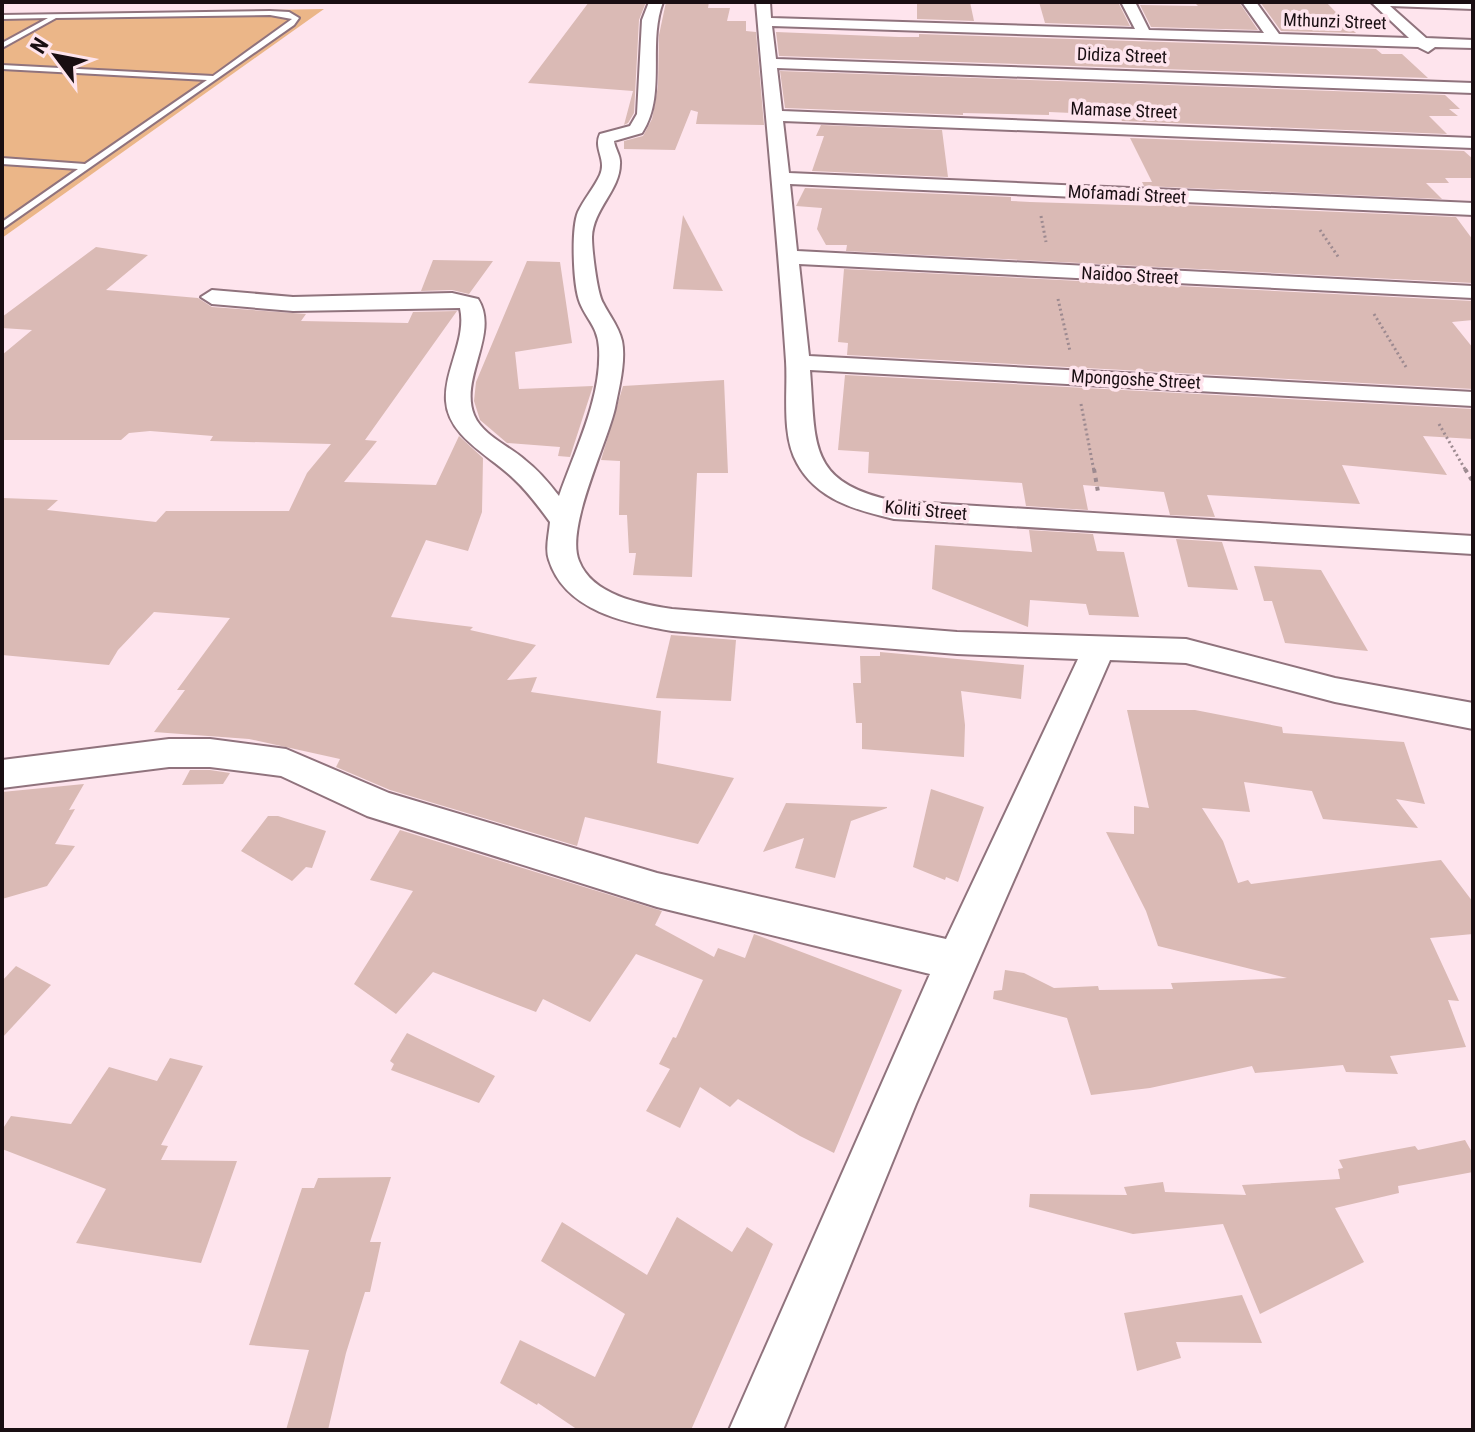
<svg xmlns="http://www.w3.org/2000/svg" width="1475" height="1432" viewBox="0 0 1475 1432" font-family="'Roboto Condensed',sans-serif">
<style>
.green{fill:#ebb688}
.building{fill:#dabab5}
.lines{fill:none;stroke-linecap:round;stroke-linejoin:round}
.service-casing{stroke:#90737d;stroke-width:4}
.minor-casing{stroke:#90737d;stroke-width:4}
.path-far1{stroke:#9d8a90;stroke-width:3;stroke-dasharray:2 3;stroke-linecap:butt}
.path{stroke:#9d8a90;stroke-width:4;stroke-dasharray:4 5;stroke-linecap:butt}
.service{fill:#fff;fill-rule:evenodd}
.minor{fill:#fff;fill-rule:evenodd}
.labels{text-anchor:middle;dominant-baseline:central;stroke-width:7;stroke-linejoin:round;paint-order:stroke}
.far-street-label{font-size:18px;fill:#190e12;stroke:#fee4ed}
</style>
<rect width="100%" height="100%" fill="#fee4ed"/>
<!-- green -->
<polygon class="green" points="324,9 2,238 2,15"/>
<!-- building -->
<g class="building">
<polygon points="589,2 646,2 639,20 634,113 628,123 624,125 633,91 528,83"/>
<polygon points="666,2 709,2 708,8 730,8 727,21 746,21 746,31 756,32 764,125 696,124 698,112 691,110 675,150 624,149 624,141 643,136 652,119 658,86 659,35"/>
<polygon points="917,2 970,2 974,21 917,19"/>
<polygon points="1039,2 1119,4 1130,26 1045,23"/>
<polygon points="1194,2 1239,2 1258,30 1151,27 1140,5 1198,6"/>
<polygon points="1260,2 1326,2 1356,33 1281,31"/>
<polygon points="776,32 899,37 919,37 919,34 1376,49 1382,54 1402,54 1428,78 779,56"/>
<polygon points="780,71 1445,95 1460,109 1449,109 1458,116 1429,116 1447,134 1122,121 1119,115 1049,112 1049,115 963,113 963,115 785,108"/>
<polygon points="821,125 942,130 948,177 812,171 824,136 816,136"/>
<polygon points="1130,138 1464,151 1473,159 1473,178 1445,178 1449,183 1426,183 1442,199 1144,186 1142,182 1152,182"/>
<polygon points="805,188 1011,197 1011,201 1030,202 1157,206 1155,204 1456,217 1473,240 1473,283 846,251 847,245 826,245 817,229 822,208 796,206"/>
<polygon points="683,215 723,291 673,289"/>
<polygon points="96,247 148,255 106,290 198,298 212,307 306,314 301,321 408,323 413,312 457,311 365,440 377,441 344,482 436,485 459,436 483,458 482,512 468,551 426,540 391,617 473,627 470,630 536,645 507,680 537,677 531,692 661,711 657,763 734,778 698,844 585,817 577,846 390,790 336,767 340,759 249,739 154,732 185,690 177,690 230,618 154,612 118,650 109,665 2,655 2,498 58,500 47,510 156,522 166,511 289,511 307,473 331,444 210,441 213,436 150,431 129,433 121,440 2,440 2,355 32,330 2,328 2,317"/>
<polygon points="433,260 493,261 469,294 452,290 421,291"/>
<polygon points="527,261 560,262 572,343 515,352 519,389 593,386 570,457 558,456 560,447 507,443 480,420 474,401 476,382"/>
<polygon points="844,269 1473,301 1473,320 1452,322 1473,348 1473,389 847,355 848,343 838,342"/>
<polygon points="845,375 1473,409 1473,439 1423,436 1447,475 1342,465 1360,504 1207,495 1215,517 1170,515 1164,492 1083,485 1088,510 1026,506 1022,483 868,473 869,452 838,450"/>
<polygon points="724,380 728,473 697,473 692,577 633,575 636,553 629,553 627,515 619,515 620,461 601,460 623,386"/>
<polygon points="1029,530 1093,534 1097,551 1124,552 1139,617 1089,615 1086,604 1030,600 1028,627 932,589 935,545 1032,552"/>
<polygon points="1176,539 1222,542 1238,590 1188,587"/>
<polygon points="1254,566 1321,570 1368,651 1285,643 1272,601 1264,601"/>
<polygon points="671,635 736,640 731,701 656,698"/>
<polygon points="880,652 1024,665 1021,699 961,691 965,725 964,757 862,749 862,723 856,723 853,683 861,683 860,656 880,656"/>
<polygon points="1127,710 1195,710 1282,727 1283,733 1404,742 1425,804 1396,799 1418,828 1323,819 1312,791 1244,782 1250,812 1202,808 1223,841 1238,883 1248,880 1251,884 1441,860 1473,902 1473,934 1430,938 1459,1001 1448,1000 1466,1047 1390,1056 1398,1074 1346,1072 1343,1065 1255,1073 1252,1066 1150,1088 1091,1095 1067,1018 993,999 994,991 1002,990 1005,970 1024,973 1054,988 1098,986 1099,990 1173,989 1171,983 1287,978 1158,946 1146,911 1106,832 1134,834 1134,806 1149,808"/>
<polygon points="190,770 210,770 230,773 223,784 182,785"/>
<polygon points="84,784 69,810 75,809 55,844 75,846 47,886 2,899 2,792"/>
<polygon points="931,789 984,807 958,882 946,877 945,880 913,867"/>
<polygon points="786,803 887,807 887,808 851,821 835,878 795,868 804,838 763,852"/>
<polygon points="268,816 278,816 326,831 312,868 306,867 292,881 241,851"/>
<polygon points="400,830 662,911 655,925 714,957 718,948 745,958 754,934 902,990 834,1153 800,1136 738,1099 730,1107 700,1087 680,1128 646,1111 670,1069 659,1064 673,1037 676,1038 703,980 636,954 590,1022 543,999 536,1012 433,972 396,1014 354,984 413,891 370,880"/>
<polygon points="16,966 51,985 2,1038 2,981"/>
<polygon points="407,1033 495,1076 479,1103 391,1070 394,1064 390,1061"/>
<polygon points="170,1058 203,1066 161,1145 168,1146 161,1160 237,1161 201,1263 76,1243 106,1189 2,1149 2,1130 11,1116 71,1124 109,1067 157,1081"/>
<polygon points="1465,1140 1473,1154 1473,1172 1398,1186 1399,1193 1335,1208 1364,1262 1260,1314 1223,1224 1133,1234 1029,1207 1030,1194 1127,1195 1124,1187 1163,1182 1165,1192 1246,1195 1242,1185 1340,1179 1338,1169 1343,1168 1339,1160 1415,1146 1418,1150"/>
<polygon points="391,1177 370,1242 381,1242 370,1292 365,1292 346,1353 328,1430 286,1430 309,1350 249,1345 302,1188 314,1188 318,1178"/>
<polygon points="677,1217 732,1252 747,1227 773,1244 691,1430 578,1430 538,1403 537,1405 500,1383 520,1340 595,1377 625,1314 541,1261 562,1222 647,1275"/>
<polygon points="1242,1295 1262,1343 1176,1342 1181,1358 1137,1371 1124,1313"/>
</g>
<g class="lines">
<!-- service casing -->
<g class="service-casing">
<polygon id="service" points="270,11 289,12 299,18 294,25 2,229 2,222 78,169 2,164 2,158 85,164 207,80 2,69 2,65 213,76 292,19 270,15 56,18 2,48 2,43 48,18 2,19 2,15"/>
</g>
<!-- minor casing -->
<g class="minor-casing">
<g id="minor">
<path d="M649,2H663C647,44 667,95 642,133L614,141C615,149 621,156 620,164C620,190 593,209 592,237C592,250 597,293 603,303C610,317 618,325 622,341C626,361 619,388 615,408C607,444 565,528 579,561C592,595 640,604 672,609L957,632L1186,639L1335,678L1473,703V729L1335,702L1186,663L1110,660L916,1104L783,1430H729L930,974L657,907L367,816L281,776L210,767H169L2,788V760L169,739H210L286,749L389,793L657,873L946,939L1078,659L957,654L672,631C626,623 565,611 549,560C545,549 549,534 550,522C539,507 528,492 514,479C491,456 448,437 446,401C444,370 467,339 460,308L293,311L212,304L201,297L212,290L293,297L452,293L478,299C500,333 459,378 474,415C482,435 509,446 525,460C538,470 549,483 559,496C575,450 602,397 599,348C598,327 587,320 580,303C573,286 571,229 578,212C584,199 594,188 600,175C607,159 593,149 600,134L630,126L637,114L642,20Z"/>
<path d="M756,2H770L771,18L1135,29L1121,2H1135L1149,30L1264,33L1242,2H1256L1279,34L1409,38L1371,2H1473V9L1390,6L1426,38L1473,40V48L1435,47L1428,52L1418,47L772,26L776,59L1473,83V93L777,68L782,111L1473,138V148L783,121L789,173L1473,203V215L790,184L797,251L1473,286V298L799,264L809,356L1473,392V406L810,370C816,445 807,482 894,501L1473,536V554L894,519C856,510 817,500 797,463C781,435 788,392 786,361C778,240 766,122 756,2Z"/>
</g>
</g>
<!-- path-far1 -->
<g class="path-far1">
<polyline points="1041,216 1046,242"/>
<polyline points="1320,230 1339,258"/>
<polyline points="1058,299 1070,351"/>
<polyline points="1374,314 1406,367"/>
<polyline points="1081,404 1094,471"/>
<polyline points="1439,424 1466,471"/>
</g>
<!-- path -->
<g class="path">
<polyline points="1094,469 1098,492"/>
<polyline points="1465,469 1473,482"/>
</g>
<!-- service -->
<use href="#service" class="service"/>
<!-- minor -->
<use href="#minor" class="minor"/>
</g>
<g class="labels">
<!-- far-street labels -->
<g class="far-street-label">
<text transform="translate(1335 21) rotate(2)">Mthunzi Street</text>
<text transform="translate(1122 55) rotate(2)">Didiza Street</text>
<text transform="translate(1124 110) rotate(2)">Mamase Street</text>
<text transform="translate(1127 194) rotate(3)">Mofamadi Street</text>
<text transform="translate(1130 275) rotate(3)">Naidoo Street</text>
<text transform="translate(1136 379) rotate(3)">Mpongoshe Street</text>
<text transform="translate(926 510) rotate(5)">Koliti Street</text>
</g>
</g>
<!-- border -->
<rect width="1475" height="1432" fill="none" stroke="#190e12" stroke-width="8"/>
<!-- north arrow -->
<g transform="translate(56 56) rotate(302)" stroke="#fee4ed" stroke-width="6" paint-order="stroke">
<path d="M0-6L14 30L0 20L-14 30Z" fill="#190e12"/>
<text y="-12" font-size="22" font-weight="bold" text-anchor="middle" fill="#190e12">N</text>
</g>
</svg>
